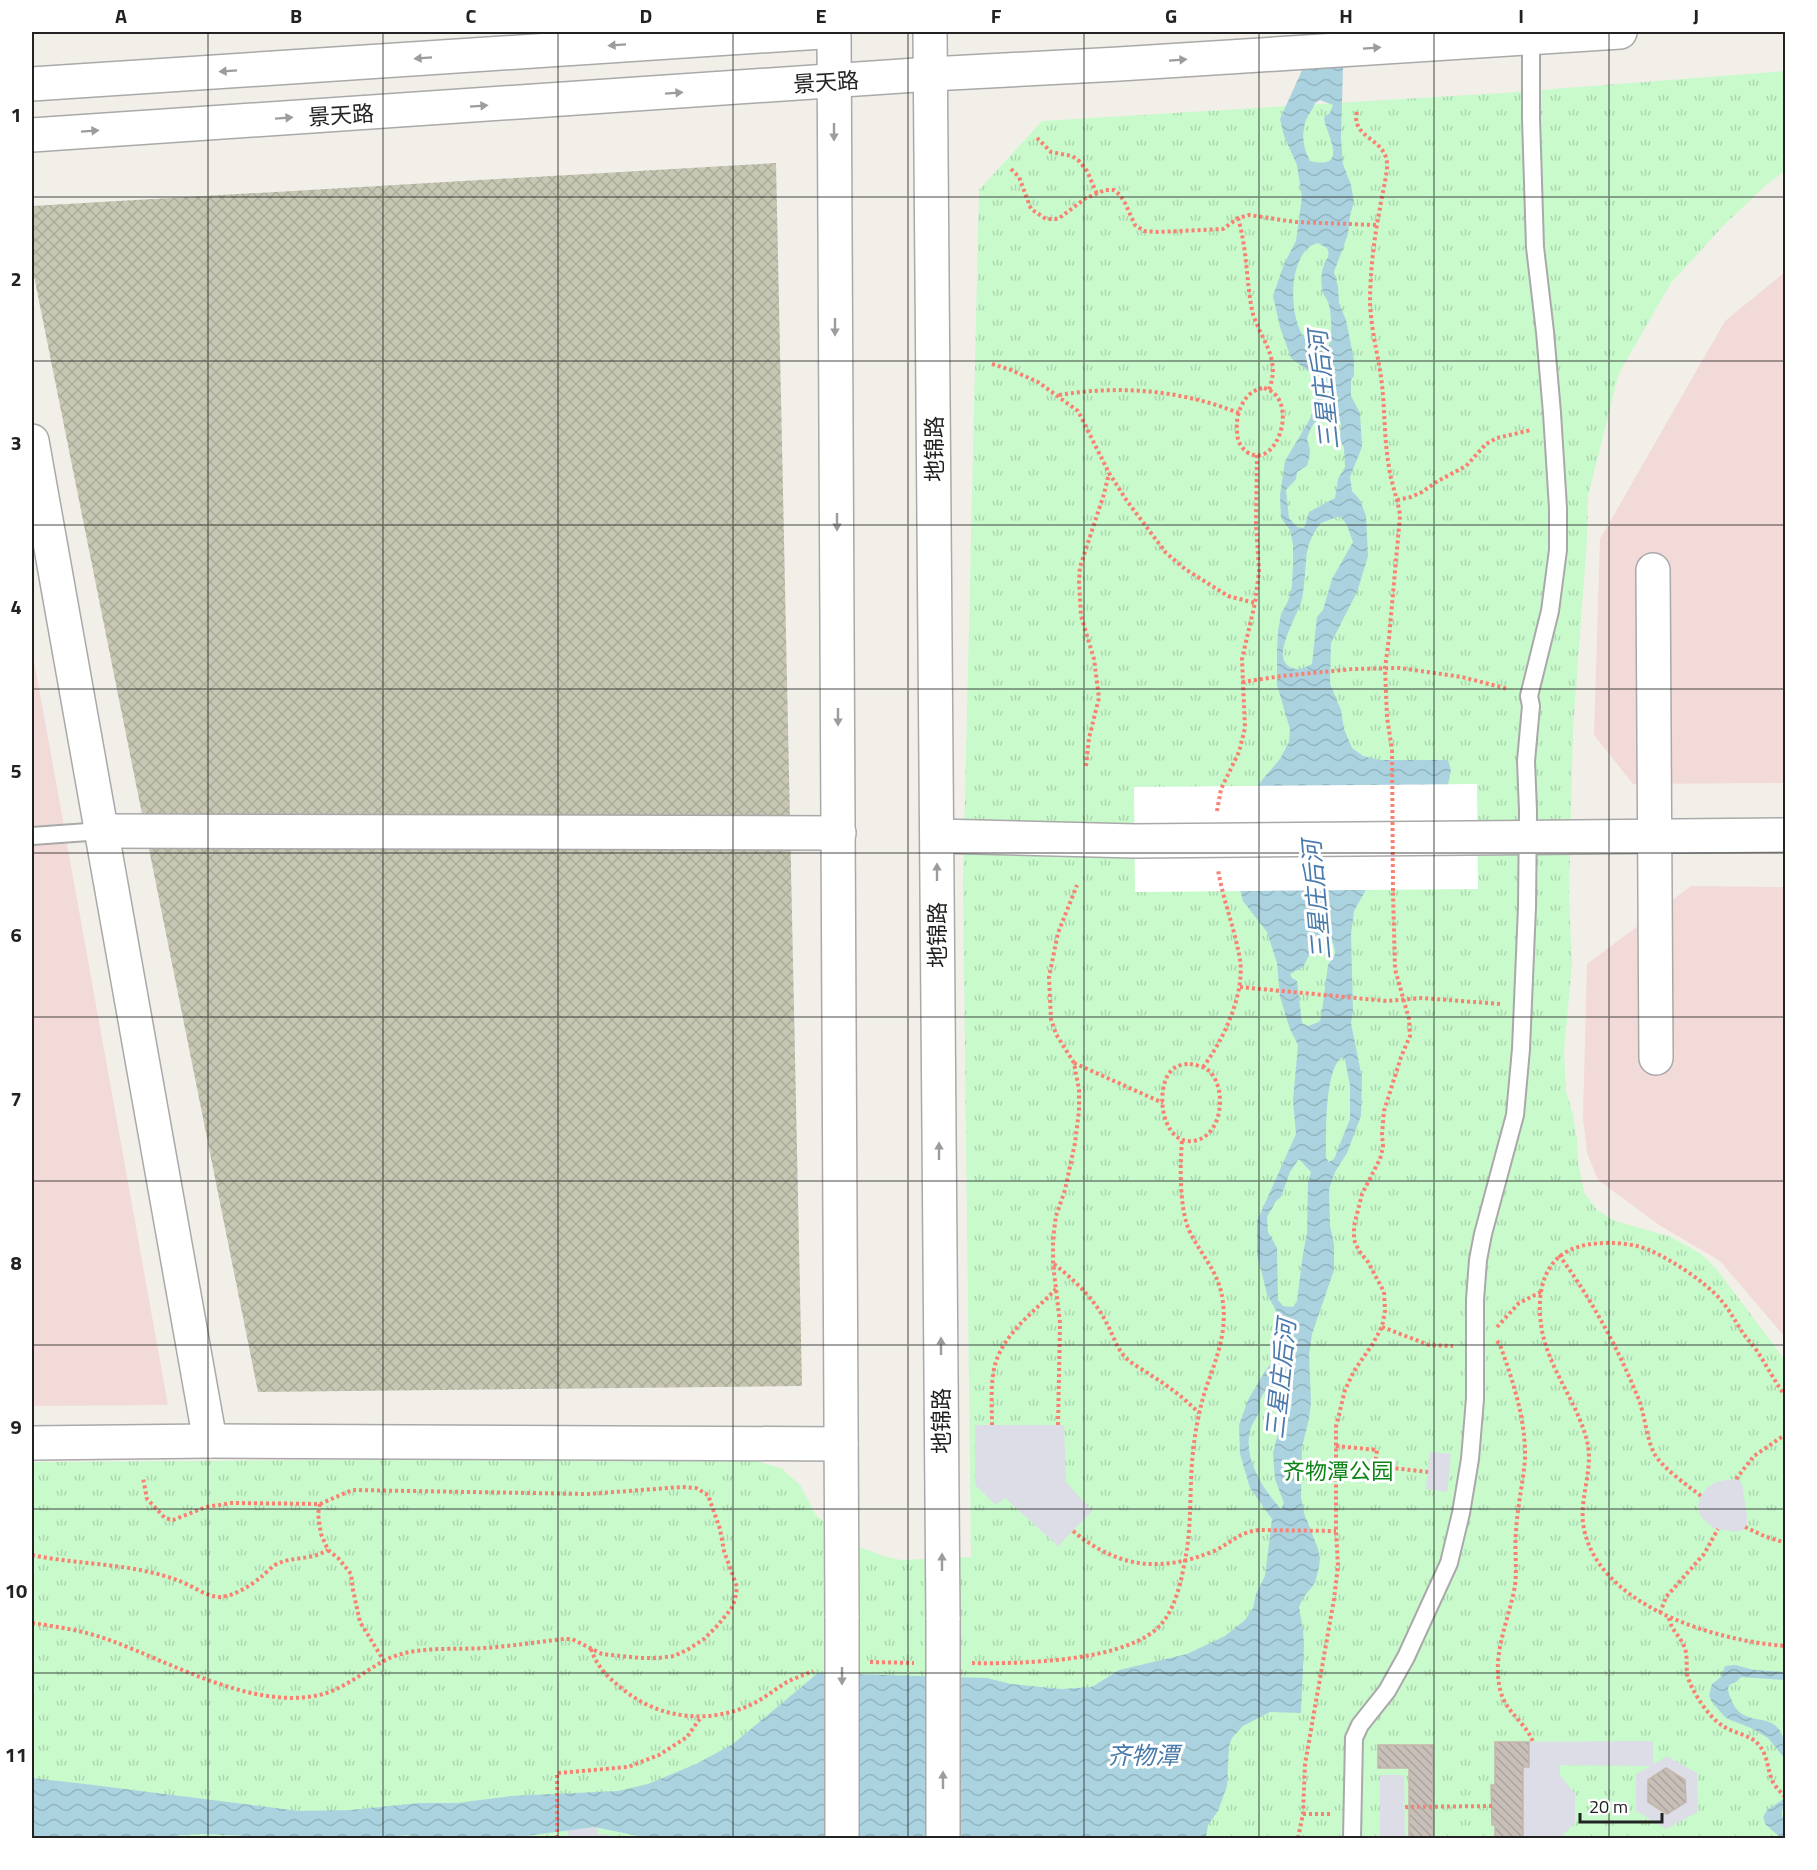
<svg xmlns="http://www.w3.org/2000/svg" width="1817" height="1870" viewBox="0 0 1817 1870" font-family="'Titillium Web','Noto Sans SC',sans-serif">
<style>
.commercial{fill:#f2dad9}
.construction{fill:url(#construction-cross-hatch)}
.park{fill:url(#park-tufts)}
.plaza{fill:#dddde8}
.water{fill:url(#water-waves);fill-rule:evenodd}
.pier{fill:#fff}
.building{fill:url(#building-back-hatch);stroke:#c4b6ab;stroke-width:1.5}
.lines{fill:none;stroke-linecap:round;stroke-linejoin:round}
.service-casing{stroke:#a9a9a9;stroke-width:20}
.minor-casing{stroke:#a9a9a9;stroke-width:36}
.tertiary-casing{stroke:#a9a9a9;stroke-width:36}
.path{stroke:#fa8072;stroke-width:4;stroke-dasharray:3 3;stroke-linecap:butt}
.service{stroke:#fff;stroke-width:16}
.minor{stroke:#fff;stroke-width:33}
.tertiary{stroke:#fff;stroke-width:33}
.tertiary-bridge-casing{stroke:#a9a9a9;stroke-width:36;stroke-linecap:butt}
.path-bridge{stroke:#fa8072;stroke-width:4;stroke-dasharray:3 3;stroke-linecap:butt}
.tertiary-bridge{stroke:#fff;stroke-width:33}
.oneway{fill:#9c9c9c}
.grid{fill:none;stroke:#222;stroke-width:1.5;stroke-opacity:0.55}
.labels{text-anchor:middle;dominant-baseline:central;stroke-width:6;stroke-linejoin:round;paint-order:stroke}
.street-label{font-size:22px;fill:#222;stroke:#fff}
.park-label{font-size:22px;fill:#0c8416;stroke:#fff}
.water-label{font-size:24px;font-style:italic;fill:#4a7aab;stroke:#fff}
.neatline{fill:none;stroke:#222;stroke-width:2}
.grid-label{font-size:20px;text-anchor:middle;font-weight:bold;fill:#222}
</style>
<defs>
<pattern id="construction-cross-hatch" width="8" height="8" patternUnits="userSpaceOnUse" patternTransform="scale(1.5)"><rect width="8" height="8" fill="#c7c7b4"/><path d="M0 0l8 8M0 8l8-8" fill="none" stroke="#abab9a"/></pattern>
<pattern id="park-tufts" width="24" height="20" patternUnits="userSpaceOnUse" patternTransform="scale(1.5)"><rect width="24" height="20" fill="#c8facc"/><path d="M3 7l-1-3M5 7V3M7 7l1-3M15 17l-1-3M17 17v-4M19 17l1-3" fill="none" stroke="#acd6af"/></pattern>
<pattern id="water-waves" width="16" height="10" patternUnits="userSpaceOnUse" patternTransform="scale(1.5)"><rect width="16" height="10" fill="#aad3df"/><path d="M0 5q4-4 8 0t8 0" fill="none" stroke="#92b5bf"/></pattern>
<pattern id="building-back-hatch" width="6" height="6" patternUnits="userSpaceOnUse" patternTransform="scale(1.5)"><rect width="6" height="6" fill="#c7bfb8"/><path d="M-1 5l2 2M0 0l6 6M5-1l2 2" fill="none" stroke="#aba49e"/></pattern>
</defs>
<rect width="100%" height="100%" fill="#f2efe9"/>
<!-- commercial -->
<g class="commercial">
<polygon points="1785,272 1785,783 1633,784 1594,735 1600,539 1725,321"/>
<polygon points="32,649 168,1405 32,1406"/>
<polygon points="1691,886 1785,887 1785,1337 1720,1261 1659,1225 1598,1180 1587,1153 1583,1118 1587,964"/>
</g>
<!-- construction -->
<polygon class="construction" points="776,163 802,1386 258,1392 32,266 32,206"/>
<!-- park -->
<polygon class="park" points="1785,71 1785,171 1765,186 1722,227 1671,283 1619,373 1588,496 1587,539 1573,728 1569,895 1572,963 1564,1052 1566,1091 1573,1115 1577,1140 1578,1162 1584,1192 1597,1210 1615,1221 1671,1237 1701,1254 1715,1267 1785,1360 1785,1838 32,1838 32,1462 741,1457 781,1468 800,1485 816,1515 852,1544 883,1556 901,1560 971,1557 963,886 979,190 1042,121 1502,93"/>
<!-- plaza -->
<g class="plaza">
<polygon points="975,1425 1064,1425 1066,1482 1092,1511 1058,1546 1005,1498 996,1505 975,1485"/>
<polygon points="1430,1452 1451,1454 1447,1492 1426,1489"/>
<polygon points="1732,1479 1738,1480 1742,1483 1747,1516 1747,1524 1743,1530 1735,1532 1714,1528 1707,1523 1700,1515 1698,1505 1701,1496 1707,1488 1716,1482"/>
<polygon points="1653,1741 1653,1765 1667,1756 1697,1773 1698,1812 1666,1829 1636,1811 1636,1774 1651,1766 1560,1765 1560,1775 1575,1794 1575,1823 1563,1835 1563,1838 1495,1838 1495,1742"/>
<polygon points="1380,1775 1404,1775 1405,1838 1380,1838"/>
<polygon points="597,1827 598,1834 609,1835 614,1838 568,1838 568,1828"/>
</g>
<!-- water -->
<g class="water">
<path d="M1305,32H1344L1341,138L1343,164L1351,185L1354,202L1350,216L1348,234L1334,272L1338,287L1339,303L1346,320L1354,360V376L1351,380V396L1360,413L1362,447L1350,477L1352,491L1360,500L1366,516L1368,556L1357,592L1331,643L1330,684L1341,710L1344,729L1352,748L1363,756L1380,760H1448L1451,770L1447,790L1368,886L1354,911L1351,934L1353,1011L1351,1023L1362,1078L1361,1116L1347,1153L1335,1172L1329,1189L1330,1226L1334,1244V1270L1312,1334L1309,1355L1311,1402L1309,1419L1302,1447L1301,1497L1304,1513L1318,1549L1320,1558L1319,1567L1315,1583L1303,1598L1299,1607L1303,1630L1304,1645L1301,1713L1270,1712L1243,1726L1232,1738L1229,1746L1227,1786L1218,1811L1208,1825L1206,1838H648L594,1827L526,1836L515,1838H431L404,1835L395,1838H297L202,1834L135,1838H32V1778L85,1784L299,1811L351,1810L419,1803H457L511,1796L618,1791L648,1784L696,1764L733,1744L818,1673L987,1678L1011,1684L1061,1689L1092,1687L1119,1670L1187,1654L1225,1636L1245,1620L1253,1608L1256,1594L1265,1576L1272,1519L1250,1488L1240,1454L1239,1425L1248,1400L1265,1371L1282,1350L1287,1335L1280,1318L1267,1294L1257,1254V1221L1296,1134L1293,1100L1298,1045L1290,1029L1280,997L1277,963L1267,932L1243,901L1236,873L1245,806L1262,780L1280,759L1289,742L1290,729L1277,685V650L1278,631L1281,614L1288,601L1292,586L1293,565V544L1290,530L1281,518L1280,495L1285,461L1310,419L1316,402L1312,374L1291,358L1280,327L1273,296L1284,264L1296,241L1302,197L1297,165L1284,136L1280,119L1303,68ZM1320,100L1333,105L1330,113L1325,116L1324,119C1328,137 1349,170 1310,161C1303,149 1300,129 1308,116C1311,111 1313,109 1315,103ZM1318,243L1327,248C1331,257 1326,258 1324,265C1321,271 1321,283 1322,289C1323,295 1326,297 1328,302C1332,312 1333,341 1327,349L1320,351C1285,340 1284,250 1318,243ZM1331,412L1337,416L1341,423L1340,440L1344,448L1345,467L1338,479L1335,498L1309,512L1305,526L1303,528L1297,527L1289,518L1286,490L1296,479L1297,472L1307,466C1309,459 1311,453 1309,446C1308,441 1306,441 1308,436C1310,426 1321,413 1331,412ZM1337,517H1341L1347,525L1353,542L1332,579L1323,610L1317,617L1312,664C1305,668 1297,671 1290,667C1270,657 1299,614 1302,599C1305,583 1305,567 1307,552C1308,543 1315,530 1321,523ZM1322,935H1326C1333,940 1335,947 1335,954L1328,965L1321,1018L1319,1022L1308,1026L1302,1023L1297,981L1292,978L1290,974L1303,967L1318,939ZM1342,1057L1345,1060L1350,1085V1119L1334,1159L1329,1162L1326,1158C1326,1136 1324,1070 1342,1057ZM1298,1160H1300L1311,1172L1308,1182L1307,1233L1303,1254L1297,1301L1293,1307L1283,1306L1278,1300L1277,1248L1268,1232L1267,1217L1276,1201L1281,1197L1290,1172ZM1285,1369L1289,1375L1292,1403L1290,1412L1278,1433L1273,1453L1275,1479L1284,1503L1281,1509C1263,1489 1243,1459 1250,1430C1252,1423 1258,1416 1260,1410C1261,1407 1259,1403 1260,1400C1261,1397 1275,1375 1277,1373C1279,1371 1283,1370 1285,1369Z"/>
<path d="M1736,1665L1754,1670L1785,1672V1680L1741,1677L1736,1682L1729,1685C1727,1691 1729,1694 1731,1699C1745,1737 1786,1698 1785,1759L1768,1738L1751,1728L1728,1719L1724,1716L1712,1702L1709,1696L1712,1684L1721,1677L1725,1666Z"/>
<polygon points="1785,1798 1785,1808 1782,1810 1782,1816 1785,1823 1785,1838 1781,1838 1766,1825 1763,1817 1767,1810"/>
</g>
<!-- pier -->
<polygon class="pier" points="1477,784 1478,889 1135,892 1134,787"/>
<!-- building -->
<g class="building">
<polygon points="1495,1742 1529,1742 1529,1767 1523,1767 1523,1839 1495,1839 1495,1825 1492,1825 1491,1785 1495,1785"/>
<polygon points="1378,1745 1433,1745 1433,1839 1409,1839 1409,1768 1378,1768"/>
<polygon points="1666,1768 1685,1780 1686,1802 1667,1814 1648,1802 1648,1780"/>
</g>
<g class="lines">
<!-- service casing -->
<g class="service-casing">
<g id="service">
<polyline points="32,836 102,831"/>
<polyline points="1352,1838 1354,1738 1360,1725 1387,1691 1406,1657 1449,1563 1461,1513 1470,1459 1475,1399 1475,1300 1478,1260 1483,1234 1515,1115 1521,1049 1527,907 1528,811 1526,761 1531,706 1529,696 1550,611 1558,550 1558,508 1552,413 1545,332 1535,247 1531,118 1531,38"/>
</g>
</g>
<!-- minor casing -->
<g class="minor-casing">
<g id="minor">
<polyline points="32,441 210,1441"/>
<polyline points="1653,570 1656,1058"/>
<polyline points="102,831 839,833"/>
<polyline points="937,836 1135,841 1786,835"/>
</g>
</g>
<!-- tertiary casing -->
<g class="tertiary-casing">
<g id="tertiary">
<polyline points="834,32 842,1618"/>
<polyline points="930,32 943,1620"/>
<polyline points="32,84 822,32"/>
<polyline points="32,135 931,74 1119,64 1620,32"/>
<polyline points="32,1443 210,1441 841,1444"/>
</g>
</g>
<!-- path -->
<g class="path">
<path d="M1357,112C1350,139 1389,138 1387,167C1386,181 1382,194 1380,208C1374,238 1370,273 1370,303C1371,331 1379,358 1382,385C1385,412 1384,439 1389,467C1391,483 1398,499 1400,516L1389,638L1385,668L1387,717L1392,750"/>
<polyline points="1037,138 1051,152 1072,156 1079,161 1087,171 1097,194"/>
<polyline points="1011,169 1019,177 1031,209 1046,219 1058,219 1086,198 1105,190 1114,190 1120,195 1125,203 1135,225 1144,231 1158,232 1223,229 1238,218 1249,215 1295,222 1377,225"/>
<path d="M1238,218C1247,248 1246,279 1252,310C1256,328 1269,344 1272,362C1274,372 1272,381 1269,390"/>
<polyline points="992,364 1011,370 1038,382 1078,411 1109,473 1127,501 1166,553 1185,569 1228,596 1255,603"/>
<path d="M1264,388C1301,398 1277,472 1247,452C1240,447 1237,439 1237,432C1235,414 1244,390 1264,388Z"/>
<path d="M1059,395C1121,385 1180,390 1239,413"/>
<polyline points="1397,500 1411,497 1422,492 1438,481 1466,466 1486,444 1497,438 1531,430"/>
<polyline points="1242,682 1282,676 1353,669 1400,668 1462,677 1508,689"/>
<polyline points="1086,766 1089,738 1099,698 1094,659 1081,616 1079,581 1080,567 1104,494 1109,473"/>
<polyline points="1217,811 1221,789 1239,752 1245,728 1242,659 1255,603 1259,571 1256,524 1257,455"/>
<polyline points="1240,987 1387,1001 1422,998 1501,1004"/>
<polyline points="1074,1063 1163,1103"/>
<path d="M1190,1064C1197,1065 1206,1067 1211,1073C1227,1092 1222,1137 1193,1141C1160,1145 1154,1084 1173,1069C1178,1065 1184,1064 1190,1064Z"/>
<path d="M1203,1067C1223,1041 1245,994 1240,960C1235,929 1223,900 1218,870"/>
<path d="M1559,1255C1592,1300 1618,1348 1639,1400C1645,1416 1646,1437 1654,1453C1662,1468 1687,1485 1701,1496"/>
<path d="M1054,1264C1074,1280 1094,1298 1106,1322C1113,1334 1116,1348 1126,1358C1133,1365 1144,1370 1152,1376C1170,1387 1185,1399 1199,1413"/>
<polyline points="1382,1327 1429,1345 1453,1346"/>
<polyline points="1497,1327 1519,1303 1541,1292"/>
<path d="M1497,1341L1500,1345C1513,1381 1526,1420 1525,1459C1523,1484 1517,1508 1516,1532C1514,1551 1518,1571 1514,1591C1507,1625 1491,1657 1501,1693C1507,1713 1526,1723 1533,1742"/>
<path d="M1786,1397C1775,1382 1767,1366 1757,1351C1752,1344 1747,1339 1743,1333C1735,1321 1729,1309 1720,1299C1704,1281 1672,1260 1649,1250C1628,1241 1591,1240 1570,1250C1542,1263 1537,1296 1541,1324C1546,1365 1575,1398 1586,1437C1595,1466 1580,1494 1583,1523C1594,1605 1715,1641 1786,1646"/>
<path d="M992,1425C992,1406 990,1384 995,1365C1003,1334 1035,1311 1056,1289"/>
<polyline points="1058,1425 1060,1323 1053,1264 1053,1239 1056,1216 1065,1190 1075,1143 1079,1111 1079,1090 1074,1063 1056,1034 1051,1019 1049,977 1058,933 1077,885"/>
<polyline points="1336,1446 1377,1450 1375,1466 1428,1472"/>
<polyline points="1736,1479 1754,1456 1786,1434"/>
<polyline points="320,1504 318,1514 321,1534 328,1550 338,1558 351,1574 353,1590 360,1622 384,1661"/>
<polyline points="1745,1527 1764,1536 1786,1543"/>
<path d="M1073,1531C1117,1568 1161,1573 1214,1551C1231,1543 1239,1532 1259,1530L1336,1531"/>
<path d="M32,1555C79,1565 131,1563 177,1580C190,1584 206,1597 220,1597C234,1596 250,1586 261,1577C265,1574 270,1568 275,1565C291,1556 309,1561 328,1550"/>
<polyline points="1660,1613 1666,1597 1704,1554 1718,1529"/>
<path d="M1669,1618C1671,1630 1680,1636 1684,1646C1688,1655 1686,1665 1687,1674C1690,1689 1709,1718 1723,1726C1734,1734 1750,1734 1759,1745C1768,1756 1767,1768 1772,1780C1774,1786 1781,1792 1786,1798"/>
<path d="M32,1623C59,1627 86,1631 112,1641C172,1663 257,1712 323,1694C348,1687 369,1667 392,1657C421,1646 455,1650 485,1648C512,1646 538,1642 564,1639H572L602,1654L640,1658H658L674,1656L687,1650L704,1639L718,1625L731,1609L735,1600L737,1587L724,1551L720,1529L708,1495L696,1488L682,1487L588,1494L352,1490L320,1504L232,1503L206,1507L173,1520L165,1518L147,1499L143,1478"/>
<path d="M591,1649C598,1670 612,1681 629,1694C664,1719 709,1723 748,1706C762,1700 774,1690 787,1682C795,1678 804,1675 813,1671"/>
<polyline points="870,1662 914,1663"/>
<path d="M972,1663C1019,1664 1133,1662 1163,1622C1178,1603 1183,1572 1187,1549C1192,1514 1189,1479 1194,1444C1196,1426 1200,1408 1205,1391C1215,1362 1227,1335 1223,1303C1220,1272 1201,1256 1189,1230C1179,1206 1180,1165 1182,1140"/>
<polyline points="1405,1807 1495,1806"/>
<polyline points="1303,1814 1332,1814"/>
<polyline points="557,1838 557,1773 628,1767 659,1755 687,1737 701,1717"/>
<polyline points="1298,1838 1303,1814 1305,1764 1334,1599 1338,1566 1336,1531 1336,1427 1345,1390 1354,1371 1372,1345 1382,1327 1385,1311 1384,1292 1368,1262 1359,1251 1354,1240 1354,1226 1362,1194 1380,1159 1383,1147 1382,1134 1384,1111 1401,1057 1410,1036 1409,1019 1395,969 1393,892"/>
</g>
<!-- service -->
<use href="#service" class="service"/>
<!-- minor -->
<use href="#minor" class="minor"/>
<!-- tertiary -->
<use href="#tertiary" class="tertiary"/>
<!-- tertiary-bridge casing -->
<g class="tertiary-bridge-casing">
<g id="tertiary-bridge">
<polyline points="842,1618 842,1838"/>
<polyline points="943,1620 943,1838"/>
</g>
</g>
<!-- path-bridge -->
<polyline class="path-bridge" points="1392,750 1393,892"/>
<!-- tertiary-bridge -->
<use href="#tertiary-bridge" class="tertiary-bridge"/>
</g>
<!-- one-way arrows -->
<defs><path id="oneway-solid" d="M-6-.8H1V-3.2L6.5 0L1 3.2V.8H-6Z" transform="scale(1.5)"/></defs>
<g class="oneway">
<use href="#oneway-solid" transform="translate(617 45) rotate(176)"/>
<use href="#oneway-solid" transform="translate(1372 48) rotate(-4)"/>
<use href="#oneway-solid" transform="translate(423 58) rotate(176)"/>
<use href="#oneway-solid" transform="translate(1178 60) rotate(-4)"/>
<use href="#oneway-solid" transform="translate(228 71) rotate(176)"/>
<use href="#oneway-solid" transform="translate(674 93) rotate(-4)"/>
<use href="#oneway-solid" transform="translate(479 106) rotate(-4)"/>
<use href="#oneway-solid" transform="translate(284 118) rotate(-4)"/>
<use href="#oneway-solid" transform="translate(90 131) rotate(-4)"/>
<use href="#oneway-solid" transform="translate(834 132) rotate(90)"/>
<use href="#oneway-solid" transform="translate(835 327) rotate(90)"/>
<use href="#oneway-solid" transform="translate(837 522) rotate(90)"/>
<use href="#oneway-solid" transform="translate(838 717) rotate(90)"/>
<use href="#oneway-solid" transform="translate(937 872) rotate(-90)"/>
<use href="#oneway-solid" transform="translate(939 1151) rotate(-90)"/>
<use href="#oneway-solid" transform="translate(941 1346) rotate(-90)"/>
<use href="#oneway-solid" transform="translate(942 1562) rotate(-90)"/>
<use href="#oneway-solid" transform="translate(842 1676) rotate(90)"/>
<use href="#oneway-solid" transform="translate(943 1780) rotate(-90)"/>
</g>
<!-- grid -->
<path class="grid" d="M208,32V1838M383,32V1838M558,32V1838M733,32V1838M908,32V1838M1084,32V1838M1259,32V1838M1434,32V1838M1609,32V1838M32,197H1786M32,361H1786M32,525H1786M32,689H1786M32,853H1786M32,1017H1786M32,1181H1786M32,1345H1786M32,1509H1786M32,1673H1786"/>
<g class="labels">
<!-- street labels -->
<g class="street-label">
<text transform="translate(826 82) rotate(-4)">景天路</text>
<text transform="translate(341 115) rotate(-4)">景天路</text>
<text transform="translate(934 449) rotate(-90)">地锦路</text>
<text transform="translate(937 935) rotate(-90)">地锦路</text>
<text transform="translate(941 1421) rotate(-90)">地锦路</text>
</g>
<!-- park labels -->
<g class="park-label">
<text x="1338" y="1471">齐物潭公园</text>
</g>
<!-- water labels -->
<g class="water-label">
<text transform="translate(1323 390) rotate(-96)">三星庄后河</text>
<text transform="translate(1316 900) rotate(-95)">三星庄后河</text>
<text transform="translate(1280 1379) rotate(-84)">三星庄后河</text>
<text x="1143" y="1755">齐物潭</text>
</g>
</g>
<!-- border -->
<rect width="1817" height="1870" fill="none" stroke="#ffffff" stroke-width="66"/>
<!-- scale -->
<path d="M1580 1813v9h82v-9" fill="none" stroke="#222222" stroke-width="3"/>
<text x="1589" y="1813" font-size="18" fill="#222222" stroke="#ffffff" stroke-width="4.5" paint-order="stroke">20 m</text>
<rect x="33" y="33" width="1751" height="1804" class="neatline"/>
<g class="grid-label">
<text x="121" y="23">A</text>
<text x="296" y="23">B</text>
<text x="471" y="23">C</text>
<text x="646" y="23">D</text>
<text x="821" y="23">E</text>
<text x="996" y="23">F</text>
<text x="1171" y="23">G</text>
<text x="1346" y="23">H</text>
<text x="1521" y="23">I</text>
<text x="1696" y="23">J</text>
<text x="16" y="122">1</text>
<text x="16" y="286">2</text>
<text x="16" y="450">3</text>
<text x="16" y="614">4</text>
<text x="16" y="778">5</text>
<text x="16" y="942">6</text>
<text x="16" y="1106">7</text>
<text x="16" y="1270">8</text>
<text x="16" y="1434">9</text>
<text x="16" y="1598">10</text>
<text x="16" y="1762">11</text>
</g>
</svg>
